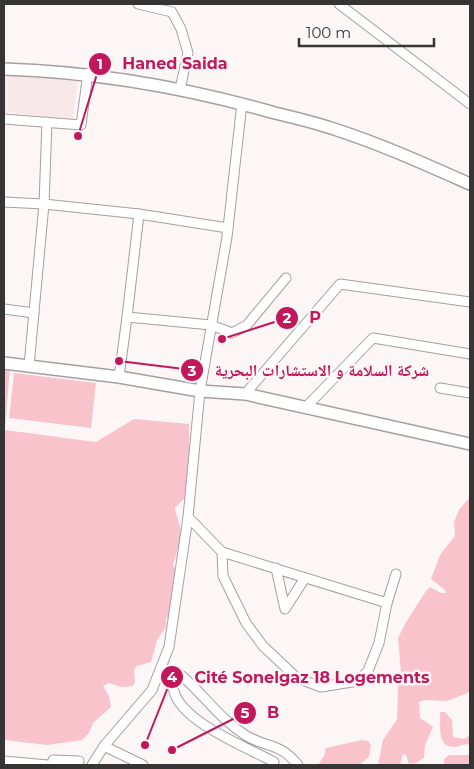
<svg xmlns="http://www.w3.org/2000/svg" width="474" height="769" viewBox="0 0 474 769" font-family="Montserrat,'Noto Naskh Arabic',sans-serif">
<style>
.built{fill:#f8e8ea}
.green{fill:#f9c3cc}
.lines{fill:none;stroke-linecap:round;stroke-linejoin:round}
.minor-casing{stroke:#a69fa0;stroke-width:11}
.tertiary-casing{stroke:#a69fa0;stroke-width:14}
.minor{stroke:#fff;stroke-width:9}
.tertiary{stroke:#fff;stroke-width:11}
.leader{fill:none;stroke:#c2185b;stroke-width:2}
.callout-dot{fill:#c2185b;stroke:#fdf6f7;stroke-width:2}
.mark-label{font-size:15px;text-anchor:middle;font-weight:bold;fill:#fff}
.callout-label{font-size:16px;text-anchor:middle;font-weight:bold;fill:#c2185b;stroke:#fdf6f7;stroke-width:5;stroke-linejoin:round;paint-order:stroke}
</style>
<rect width="100%" height="100%" fill="#fdf6f7"/>
<!-- built -->
<polygon class="built" points="4,74 78,76 73,119 4,112"/>
<!-- green -->
<g class="green">
<path d="M4,367H10L5,430L96,442L134,419L189,424V469L186,480C193,493 183,499 175,508C176,516 180,524 181,532C182,540 175,557 173,565L176,571L172,613L166,619V627L157,640L151,662L137,666L134,670L135,682L133,686L121,687L109,683L103,686L109,696L111,707L93,723L89,733L82,740L47,745L4,740Z"/>
<polygon points="14,373 96,383 91,428 9,418"/>
<polygon points="470,497 470,692 447,701 425,700 419,702 420,718 433,727 425,745 424,758 416,763 409,764 406,755 403,754 400,765 378,765 383,740 397,719 398,686 401,672 398,638 406,622 426,591 430,587 441,593 446,593 445,590 431,579 440,555 455,536 454,522 459,510"/>
<path d="M440,712H445L452,720L453,737L464,739L470,735V745C465,743 461,746 455,747C436,748 441,724 440,712Z"/>
<polygon points="362,740 368,741 371,745 369,757 359,765 318,765 324,756 326,748"/>
<polygon points="470,753 470,765 444,765 444,759 449,755 468,755"/>
</g>
<g class="lines">
<!-- minor casing -->
<g class="minor-casing">
<g id="minor">
<polyline points="138,4 172,12 181,29 188,53 180,89"/>
<polyline points="339,4 470,104"/>
<polyline points="4,119 81,125 88,73"/>
<polyline points="47,122 44,204 139,214"/>
<polyline points="4,202 44,204 29,366"/>
<polyline points="227,233 228,228 139,214 127,317 211,325 232,333 247,325 286,278"/>
<polyline points="4,309 34,313"/>
<polyline points="119,377 127,317"/>
<polyline points="440,388 470,393"/>
<polyline points="245,394 340,284 470,302"/>
<polyline points="305,408 373,338 470,354"/>
<polyline points="188,517 222,552 387,603 396,574"/>
<polyline points="222,552 223,576 246,623 263,646 297,678 321,687 358,681 368,671 379,643 387,603"/>
<polyline points="276,568 285,609 305,578"/>
<polyline points="104,746 143,765"/>
<polyline points="4,761 48,765"/>
<polyline points="53,765 53,760 79,761 79,765"/>
<polyline points="92,765 104,746 152,690 169,647 188,517 200,391 227,237 242,103"/>
<path d="M272,765L274,762C247,747 164,716 174,679L182,676C204,695 220,719 245,735C268,749 278,741 298,765"/>
</g>
</g>
<!-- tertiary casing -->
<g class="tertiary-casing">
<g id="tertiary">
<path d="M4,69C98,72 184,87 275,113C296,118 317,123 337,130C383,145 427,165 470,184"/>
<polyline points="4,363 119,377 200,391 245,394 470,444"/>
</g>
</g>
<!-- minor -->
<use href="#minor" class="minor"/>
<!-- tertiary -->
<use href="#tertiary" class="tertiary"/>
</g>
<!-- callouts -->
<path class="leader" d="M78 136L100 64M222 339L287 318M119 361L192 370M145 745L172 677M172 750L245 713"/>
<g class="callout-dot">
<circle cx="78" cy="136" r="5"/>
<circle cx="222" cy="339" r="5"/>
<circle cx="119" cy="361" r="5"/>
<circle cx="145" cy="745" r="5"/>
<circle cx="172" cy="750" r="5"/>
<circle cx="100" cy="64" r="12"/>
<circle cx="287" cy="318" r="12"/>
<circle cx="192" cy="370" r="12"/>
<circle cx="172" cy="677" r="12"/>
<circle cx="245" cy="713" r="12"/>
</g>
<g class="mark-label">
<text x="100" y="69">1</text>
<text x="287" y="323">2</text>
<text x="192" y="376">3</text>
<text x="172" y="682">4</text>
<text x="245" y="718">5</text>
</g>
<g class="callout-label">
<text x="175" y="69">Haned Saida</text>
<text x="315" y="323">P</text>
<text x="322" y="376">شركة السلامة و الاستشارات البحرية</text>
<text x="312" y="683">Cité Sonelgaz 18 Logements</text>
<text x="273" y="718">B</text>
</g>
<!-- border -->
<rect width="474" height="769" fill="none" stroke="#373435" stroke-width="10"/>
<!-- scale -->
<path d="M299 38v8h135v-8" fill="none" stroke="#373435" stroke-width="2.5"/>
<text x="306" y="38" font-size="15" fill="#373435" stroke="#fdf6f7" stroke-width="4" paint-order="stroke">100 m</text>
</svg>
